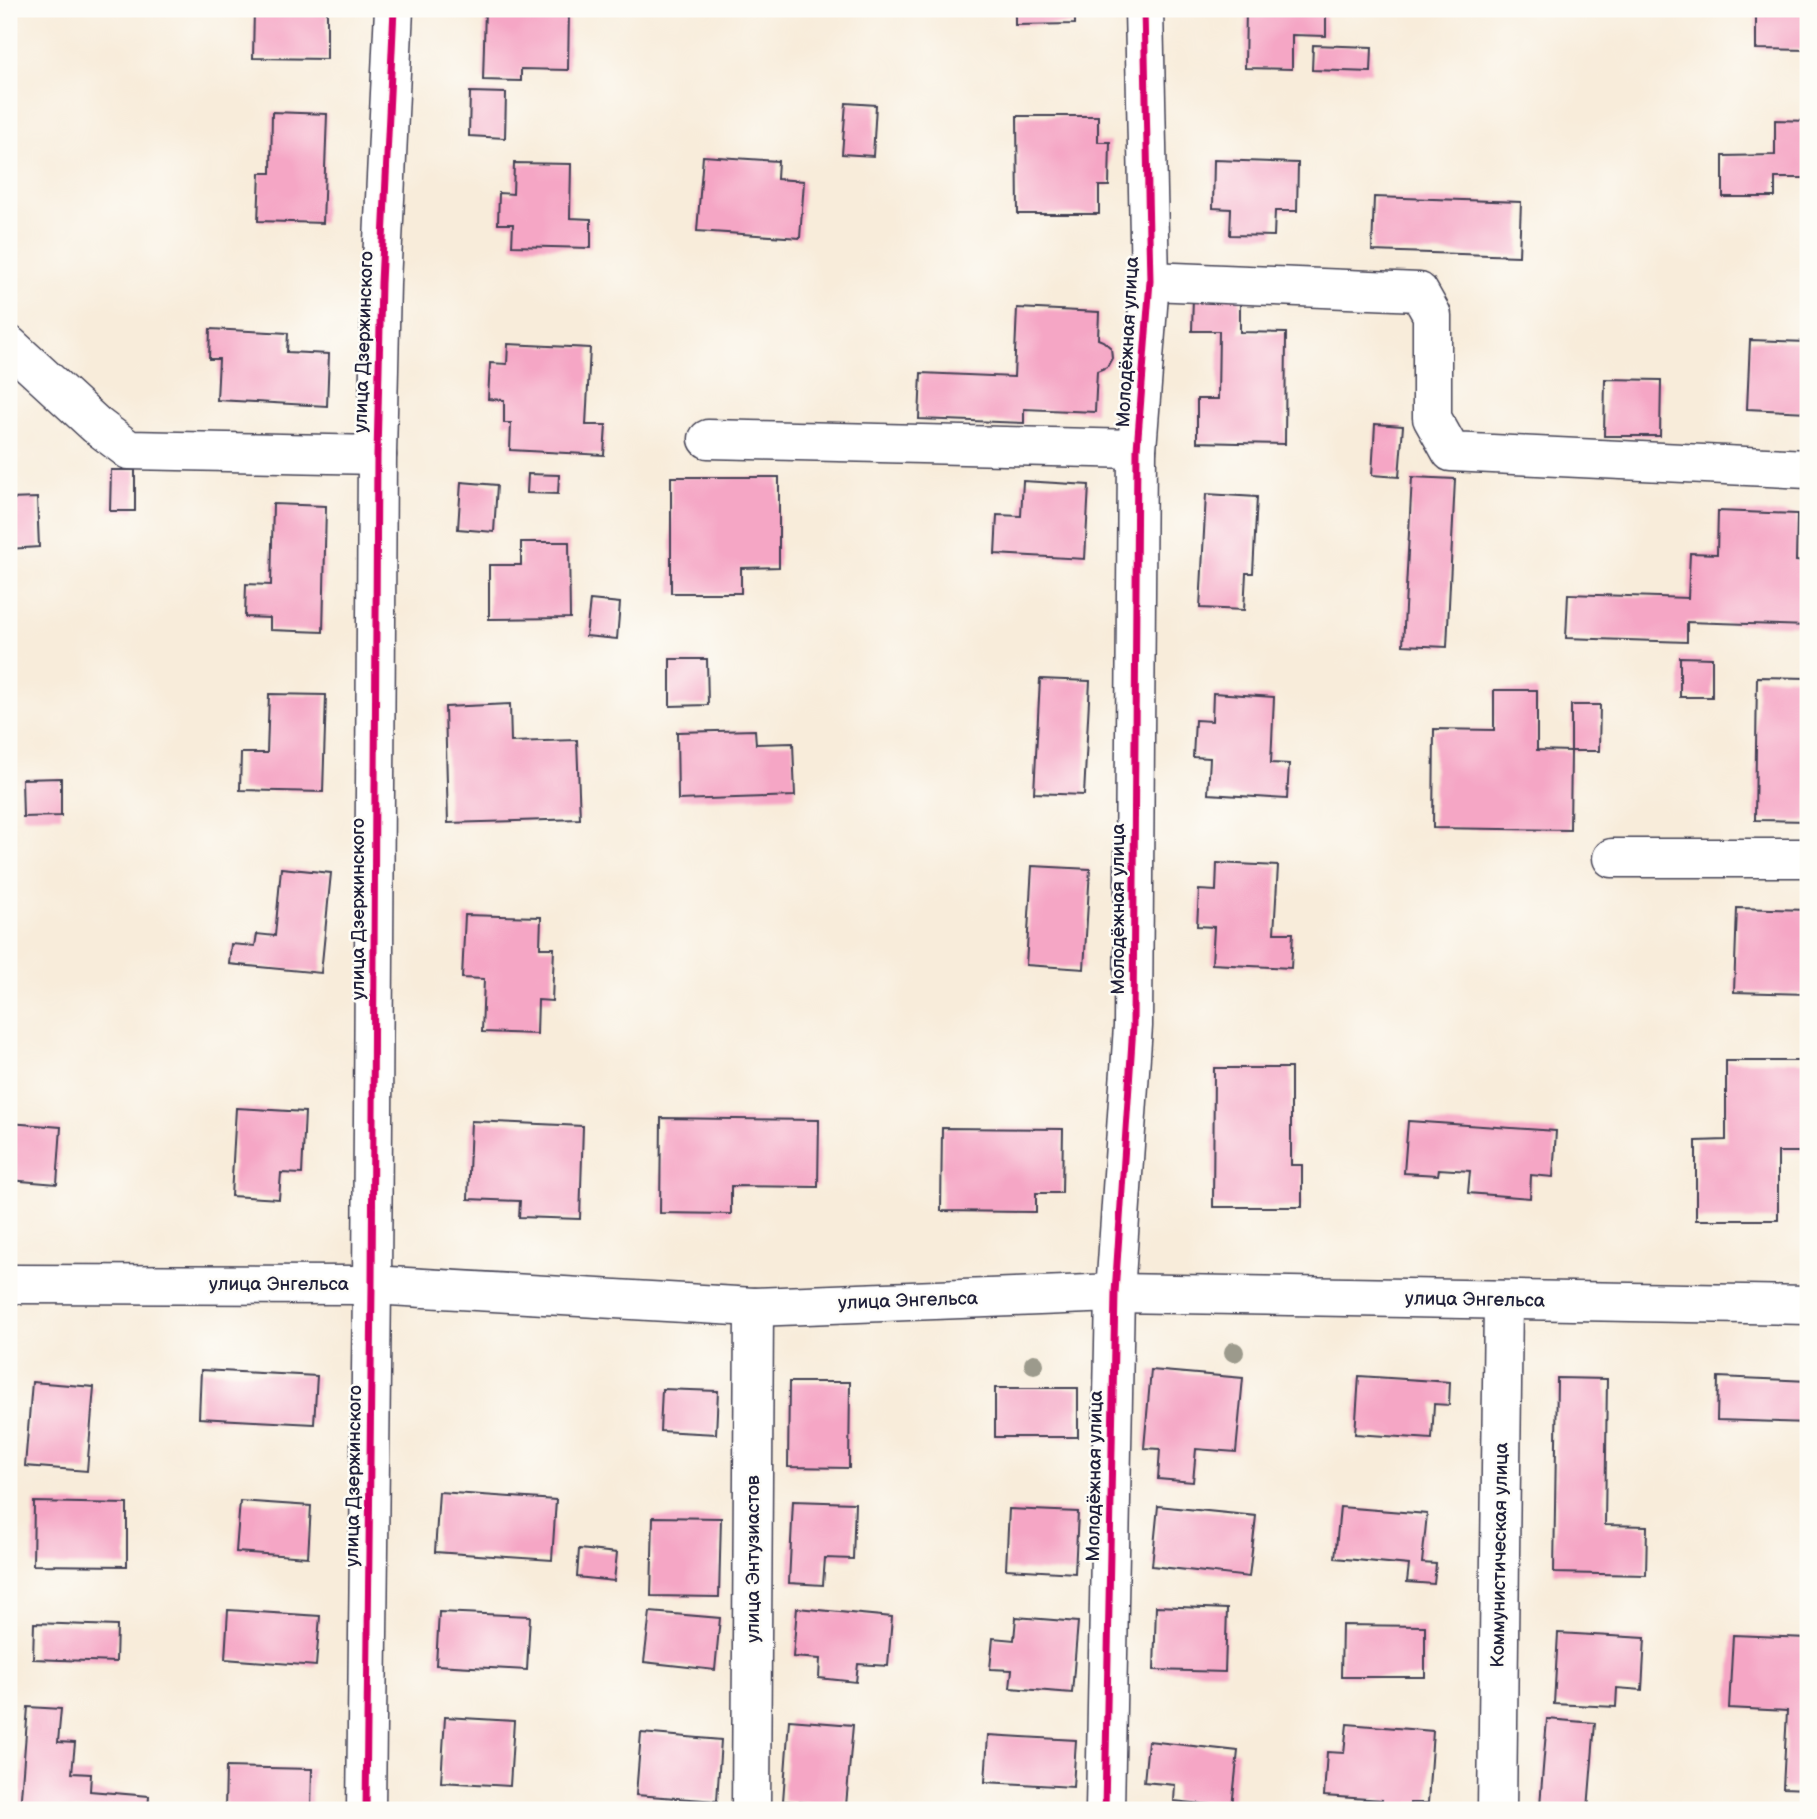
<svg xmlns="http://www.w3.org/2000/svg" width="1817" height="1819" viewBox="0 0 1817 1819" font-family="'Balsamiq Sans',sans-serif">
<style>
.building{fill:#f5a6c5}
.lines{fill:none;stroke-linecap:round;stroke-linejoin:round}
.minor-casing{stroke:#424053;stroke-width:41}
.minor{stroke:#fff;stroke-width:38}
.cycleway-casing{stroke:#fdfcf7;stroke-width:11}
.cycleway{stroke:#d6006c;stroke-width:7}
.tree{fill:#9c9a8c}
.labels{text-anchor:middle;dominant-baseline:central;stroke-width:5;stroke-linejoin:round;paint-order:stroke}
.street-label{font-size:19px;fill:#22223b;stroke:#fdfcf7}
</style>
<rect width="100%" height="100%" fill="#fdfcf7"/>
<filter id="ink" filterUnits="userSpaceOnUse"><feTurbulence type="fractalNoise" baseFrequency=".0143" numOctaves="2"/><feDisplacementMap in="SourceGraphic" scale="14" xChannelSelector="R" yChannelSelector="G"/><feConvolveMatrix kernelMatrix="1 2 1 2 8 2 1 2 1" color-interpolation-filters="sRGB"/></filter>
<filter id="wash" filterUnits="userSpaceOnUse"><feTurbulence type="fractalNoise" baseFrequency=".00686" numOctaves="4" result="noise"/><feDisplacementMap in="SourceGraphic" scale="28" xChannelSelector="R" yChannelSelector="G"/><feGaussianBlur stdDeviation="1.57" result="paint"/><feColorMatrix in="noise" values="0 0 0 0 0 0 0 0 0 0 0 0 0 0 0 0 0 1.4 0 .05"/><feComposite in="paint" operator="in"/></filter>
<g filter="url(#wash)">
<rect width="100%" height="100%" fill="#f8ecda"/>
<g id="blocks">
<!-- building -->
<g class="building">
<polygon points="254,9 327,9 327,59 253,58"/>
<polygon points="485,9 569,9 568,70 521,69 521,81 483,80"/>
<polygon points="1015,9 1075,9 1075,24 1015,25"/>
<polygon points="1246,9 1326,9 1326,36 1292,35 1292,69 1245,68"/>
<polygon points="1756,9 1808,9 1808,50 1756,49"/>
<polygon points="1313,45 1372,47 1371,72 1312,70"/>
<polygon points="470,92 506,93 505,138 469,136"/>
<polygon points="846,103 876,105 873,156 842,154"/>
<polygon points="272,112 327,114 323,223 258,221 260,173 271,173"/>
<polygon points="1017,116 1098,116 1098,142 1110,142 1109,186 1099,186 1099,214 1018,214"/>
<polygon points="1775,120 1808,121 1808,178 1775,178 1775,197 1723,197 1723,156 1775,155"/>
<polygon points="703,156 778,161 777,179 804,181 800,238 697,231"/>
<polygon points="1214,160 1298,163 1297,211 1275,211 1274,236 1230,235 1231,209 1213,208"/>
<polygon points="514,163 571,164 570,218 591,219 591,248 512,246 513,224 498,224 499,193 513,194"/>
<polygon points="1374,197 1521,202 1519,256 1372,251"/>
<polygon points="1193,296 1240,297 1240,332 1286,333 1285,444 1197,442 1197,399 1218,399 1219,331 1192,331"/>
<polygon points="1017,308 1099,312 1098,339 1103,341 1111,348 1112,358 1107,367 1097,371 1095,412 1024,409 1024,423 919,419 921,373 1014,377"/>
<polygon points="210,329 288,333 287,352 329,354 327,406 217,400 219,359 209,359"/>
<polygon points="1750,340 1808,342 1808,412 1747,409"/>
<polygon points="508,344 590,348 586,425 606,425 604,455 510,450 511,423 504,423 504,400 488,399 490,363 507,364"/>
<polygon points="1605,379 1661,380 1660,436 1604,436"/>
<polygon points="1375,424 1403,426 1399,477 1372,475"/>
<polygon points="111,470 135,470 135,511 110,511"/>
<polygon points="528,474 559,475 558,494 527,493"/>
<polygon points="671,477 779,477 779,567 741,568 741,593 671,593"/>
<polygon points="1412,477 1455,479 1447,647 1403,645"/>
<polygon points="1023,481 1089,485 1085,559 995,554 997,515 1021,516"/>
<polygon points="461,482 497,485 494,532 458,529"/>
<polygon points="1206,494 1257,497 1253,573 1246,573 1244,610 1200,608"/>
<polygon points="37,498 39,547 9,549 9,499"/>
<polygon points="273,504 326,506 323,632 270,630 270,618 245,617 246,584 271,585"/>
<polygon points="1718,511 1797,514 1796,561 1808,562 1808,626 1687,622 1687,642 1566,638 1568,594 1688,598 1690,553 1717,554"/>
<polygon points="521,542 569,542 570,618 489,619 489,565 521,565"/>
<polygon points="590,600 620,603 617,639 586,636"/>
<polygon points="1680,657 1712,658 1712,697 1680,697"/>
<polygon points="670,659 707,659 708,705 670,706"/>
<polygon points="1757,677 1808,678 1808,821 1755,820"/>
<polygon points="1040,679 1090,681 1084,795 1034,793"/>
<polygon points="1494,690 1537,690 1537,750 1571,751 1570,830 1433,828 1434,729 1494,730"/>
<polygon points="1213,693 1274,697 1271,763 1289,764 1287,799 1208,794 1210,758 1193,757 1195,720 1212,721"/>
<polygon points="269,694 326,695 323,792 240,790 241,753 267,753"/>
<polygon points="510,704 511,742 577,740 580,819 448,823 445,707"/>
<polygon points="1571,705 1600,705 1599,751 1571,751"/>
<polygon points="755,730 756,744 793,743 795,796 678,800 677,732"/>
<polygon points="61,778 61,816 23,817 22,779"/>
<polygon points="1217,863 1278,866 1274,933 1293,933 1291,968 1212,964 1214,927 1197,926 1199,890 1216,891"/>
<polygon points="1032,866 1090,869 1084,969 1026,965"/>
<polygon points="281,868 331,873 321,973 229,964 231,944 255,946 257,934 275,936"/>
<polygon points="1737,908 1808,910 1808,994 1734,992"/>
<polygon points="465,915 541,917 540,948 554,948 552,1001 538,1000 537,1034 482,1032 484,979 462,978"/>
<polygon points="1726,1061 1808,1061 1808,1152 1778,1152 1778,1220 1696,1220 1696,1141 1726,1140"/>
<polygon points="1214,1068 1291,1068 1291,1165 1302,1165 1302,1207 1213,1207"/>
<polygon points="236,1108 305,1112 302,1174 281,1173 279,1199 231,1196"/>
<polygon points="661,1118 819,1120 818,1187 731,1186 731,1214 660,1213"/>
<polygon points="471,1121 583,1126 580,1219 519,1217 520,1201 468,1199"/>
<polygon points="1408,1121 1556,1131 1553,1177 1531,1175 1530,1198 1468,1193 1470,1171 1439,1169 1438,1175 1404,1173"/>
<polygon points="9,1123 61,1127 57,1184 9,1180"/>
<polygon points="942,1128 1063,1129 1062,1193 1036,1193 1036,1212 941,1211"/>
<polygon points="201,1370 317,1376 314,1424 199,1418"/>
<polygon points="1151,1370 1243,1378 1236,1452 1196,1449 1193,1482 1158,1479 1160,1449 1144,1448"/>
<polygon points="1359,1376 1450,1382 1449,1405 1434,1404 1432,1439 1355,1434"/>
<polygon points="1718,1377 1808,1381 1808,1423 1717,1420"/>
<polygon points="1557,1378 1607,1379 1605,1525 1647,1526 1646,1575 1554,1573"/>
<polygon points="32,1382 94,1387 87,1471 25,1466"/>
<polygon points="789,1382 850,1382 849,1468 788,1467"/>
<rect x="995" y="1388" width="83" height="49"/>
<polygon points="662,1389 718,1391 716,1434 660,1431"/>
<polygon points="439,1492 556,1500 552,1560 435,1552"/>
<polygon points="240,1501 311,1506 308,1557 236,1552"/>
<polygon points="793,1501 855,1503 853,1559 825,1558 823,1585 789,1583"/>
<polygon points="34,1502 127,1504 127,1566 33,1565"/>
<polygon points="1158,1506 1256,1516 1249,1577 1152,1566"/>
<polygon points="1340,1507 1427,1514 1422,1563 1436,1564 1434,1584 1407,1582 1409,1565 1335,1558"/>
<polygon points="1009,1509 1078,1512 1075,1573 1006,1569"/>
<polygon points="653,1517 721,1518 719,1597 651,1596"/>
<polygon points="579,1549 617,1553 614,1581 577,1577"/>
<polygon points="1156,1606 1227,1609 1225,1672 1154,1670"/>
<polygon points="797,1608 892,1617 888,1666 858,1664 856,1682 819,1678 820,1659 793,1657"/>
<polygon points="228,1610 320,1616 316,1666 225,1659"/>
<polygon points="439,1612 530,1616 527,1670 436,1665"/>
<polygon points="650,1612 720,1618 715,1670 644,1662"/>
<polygon points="1016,1617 1078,1622 1072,1693 1010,1688 1012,1670 990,1669 993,1638 1014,1640"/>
<polygon points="34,1623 117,1626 116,1662 33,1659"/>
<polygon points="1342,1625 1425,1626 1425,1677 1341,1677"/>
<polygon points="1558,1633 1645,1638 1642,1690 1617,1688 1616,1707 1554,1704"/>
<polygon points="1733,1635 1808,1638 1808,1789 1783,1788 1787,1711 1729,1708"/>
<polygon points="28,1707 61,1709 58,1742 75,1743 72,1773 91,1774 90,1791 149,1796 148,1810 20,1810"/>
<polygon points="445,1717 514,1721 510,1786 441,1782"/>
<polygon points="1547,1719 1595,1723 1588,1809 1540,1805"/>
<polygon points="789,1720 853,1725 846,1806 783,1801"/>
<polygon points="1347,1724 1433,1731 1428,1803 1410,1803 1410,1810 1381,1810 1382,1800 1324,1796 1327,1752 1344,1753"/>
<polygon points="641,1733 721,1740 717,1801 636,1795"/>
<polygon points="988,1735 1076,1740 1073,1787 985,1782"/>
<polygon points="1148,1741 1238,1751 1232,1807 1174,1801 1175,1785 1144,1782"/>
<polygon points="226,1767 312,1769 311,1810 225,1810"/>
</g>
</g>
</g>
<g filter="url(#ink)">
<use href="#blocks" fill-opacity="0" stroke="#424053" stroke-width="2"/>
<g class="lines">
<!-- minor casing -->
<g class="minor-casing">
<g id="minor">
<polyline points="1150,281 1419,292 1432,315 1432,418 1451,452 1808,469"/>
<polyline points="9,345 96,425 129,450 377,455"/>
<polyline points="708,439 1137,449"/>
<polyline points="1612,858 1808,858"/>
<polyline points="9,1284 372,1285 754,1307 1115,1293 1808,1305"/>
<polyline points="366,1810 372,1285 377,455 381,283 394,9"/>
<polyline points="751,1810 754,1307"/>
<polyline points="1105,1810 1115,1293 1133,1026 1137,449 1150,281 1144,9"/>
<polyline points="1497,1810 1503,1300"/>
</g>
</g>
<!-- minor -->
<use href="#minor" class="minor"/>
<!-- cycleway casing -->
<g class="cycleway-casing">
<g id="cycleway">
<polyline points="366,1810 372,1285 377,455 381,283 394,9"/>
<polyline points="1105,1810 1115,1293 1133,1026 1137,449 1150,281 1144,9"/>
</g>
</g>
<!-- cycleway -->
<use href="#cycleway" class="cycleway"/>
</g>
<!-- trees -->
<g class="tree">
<circle cx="1234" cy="1352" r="10"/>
<circle cx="1034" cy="1364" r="10"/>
</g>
</g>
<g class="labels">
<!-- street labels -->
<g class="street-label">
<text transform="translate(364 342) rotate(-88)">улица Дзержинского</text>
<text transform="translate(1128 342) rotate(-87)">Молодёжная улица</text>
<text transform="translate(358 909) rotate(-90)">улица Дзержинского</text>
<text transform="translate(1118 909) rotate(-90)">Молодёжная улица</text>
<text x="279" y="1284">улица Энгельса</text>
<text transform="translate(1475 1300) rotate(1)">улица Энгельса</text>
<text transform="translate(908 1301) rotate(-2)">улица Энгельса</text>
<text transform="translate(354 1476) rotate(-89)">улица Дзержинского</text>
<text transform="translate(1095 1476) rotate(-89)">Молодёжная улица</text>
<text transform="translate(1500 1555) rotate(-89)">Коммунистическая улица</text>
<text transform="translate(753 1559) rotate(-90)">улица Энтузиастов</text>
</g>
</g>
<!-- margin -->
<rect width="1817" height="1819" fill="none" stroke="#fdfcf7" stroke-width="35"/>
</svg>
